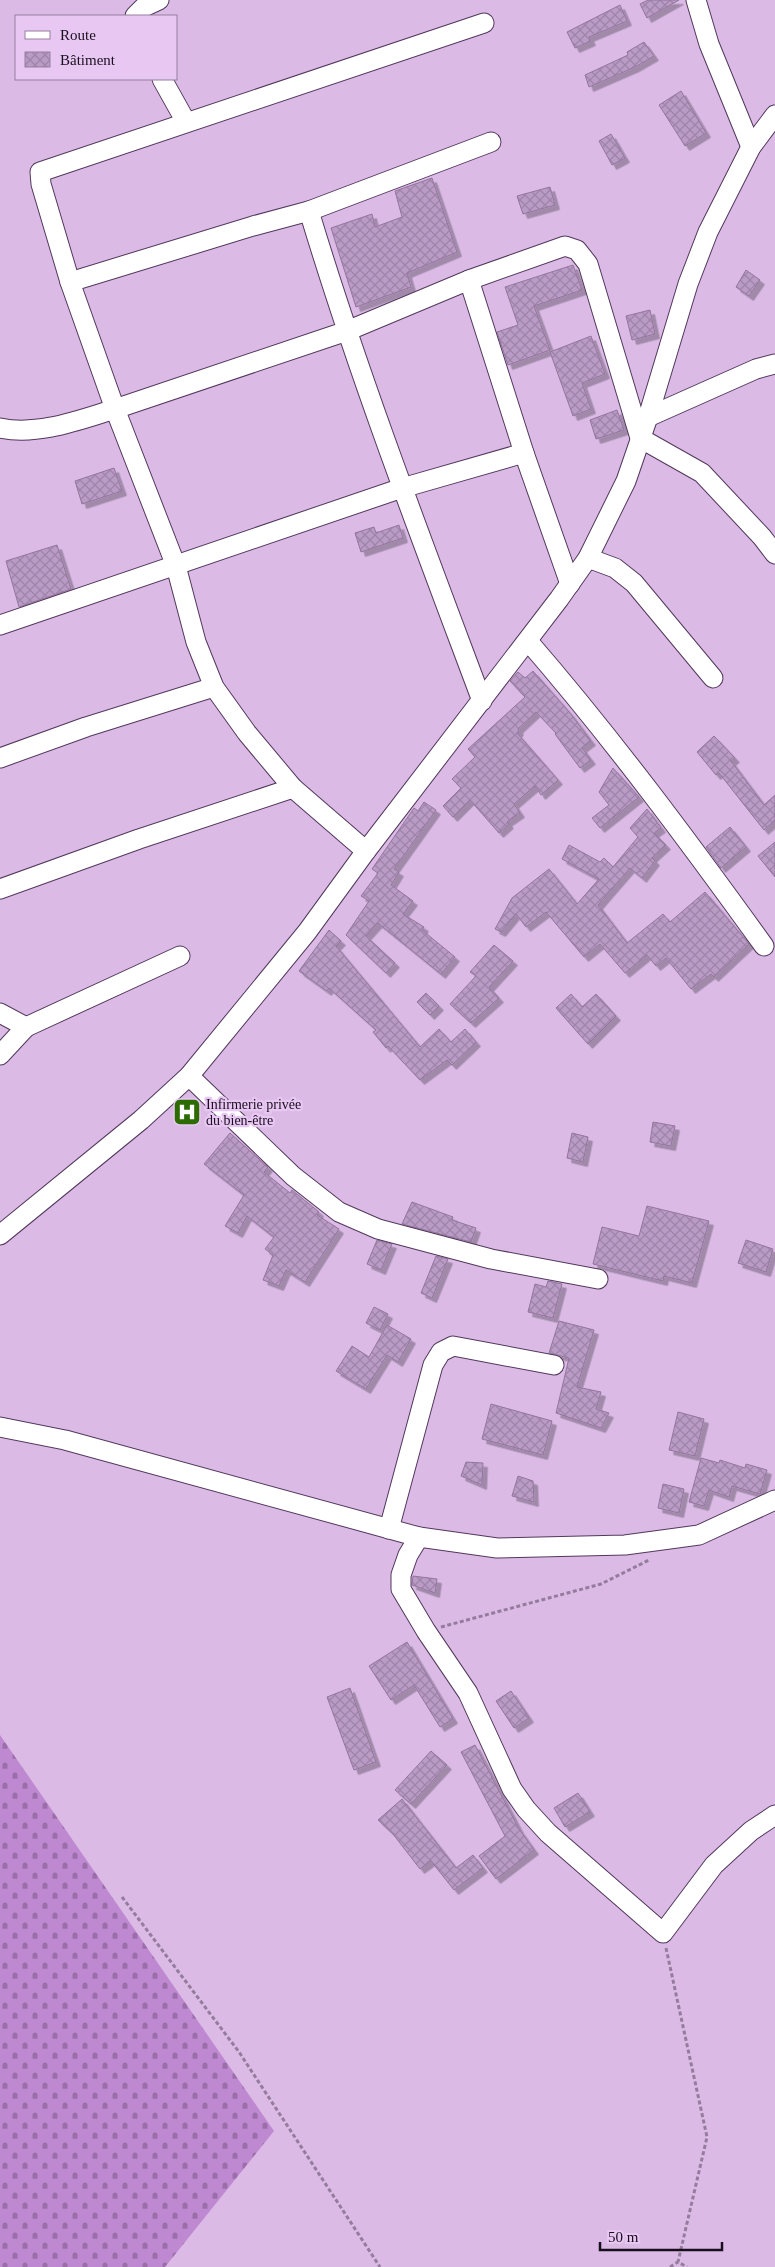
<svg xmlns="http://www.w3.org/2000/svg" width="775" height="2267" viewBox="0 0 775 2267" font-family="'Times New Roman',serif">
<style>
.cemetery{fill:url(#cemetery-stones)}
.building{fill:url(#building-cross-hatch);stroke:#93759d;filter:url(#shadow)}
.lines{fill:none;stroke-linecap:round;stroke-linejoin:round}
.street-casing{stroke:#52385b;stroke-width:21}
.path{stroke:#957c9d;stroke-width:3;stroke-dasharray:4 2.5;stroke-linecap:butt}
.street{stroke:#fff;stroke-width:19}
.labels{text-anchor:middle;dominant-baseline:central;stroke-width:4.5;stroke-linejoin:round;paint-order:stroke}
.poi-label{font-size:14px;fill:#190e1d;stroke:#e8c8f3;text-anchor:start}
</style>
<defs>
<pattern id="cemetery-stones" width="16" height="16" patternUnits="userSpaceOnUse" patternTransform="scale(1.25)"><rect width="16" height="16" fill="#be89d1"/><path d="M2 7V4a2 2 0 0 1 4 0v3zM10 15v-3a2 2 0 0 1 4 0v3z" fill="#9a6ea9"/></pattern>
<pattern id="building-cross-hatch" width="8" height="8" patternUnits="userSpaceOnUse" patternTransform="scale(1.25)"><rect width="8" height="8" fill="#ba9bc5"/><path d="M0 0l8 8M0 8l8-8" fill="none" stroke="#9f84a9"/></pattern>
<filter id="shadow"><feDropShadow dx="4.5" dy="4.5" stdDeviation="0" flood-color="#0004"/></filter>
</defs>
<rect width="100%" height="100%" fill="#dbbbe6"/>
<!-- cemetery -->
<polygon class="cemetery" points="0,1735 274,2131 165,2267 0,2267"/>
<!-- building -->
<g class="building">
<polygon points="648,0 679,0 647,18 640,4"/>
<polygon points="620,5 627,21 589,37 591,41 575,48 567,32"/>
<polygon points="644,42 654,56 635,67 589,87 585,75 628,55 627,52"/>
<polygon points="681,91 706,133 685,146 659,105"/>
<polygon points="611,134 625,158 612,165 599,141"/>
<polygon points="432,178 457,252 407,273 411,287 356,307 331,228 372,214 375,227 402,217 395,191"/>
<polygon points="550,187 555,205 523,214 517,196"/>
<polygon points="573,265 582,290 534,306 550,350 508,365 497,332 518,325 505,287"/>
<polygon points="746,270 760,280 749,296 736,287"/>
<polygon points="650,310 655,334 632,340 626,316"/>
<polygon points="591,336 605,374 582,383 591,409 573,416 550,352"/>
<polygon points="617,410 624,430 596,439 590,420"/>
<polygon points="114,468 122,491 82,504 75,481"/>
<polygon points="399,525 403,538 361,552 355,533 374,527 376,533"/>
<polygon points="57,545 71,589 19,607 6,561"/>
<polygon points="533,671 570,713 591,741 582,748 591,760 580,768 555,734 556,733 536,712 518,729 519,731 517,733 558,780 541,795 535,786 514,804 520,813 507,822 509,824 499,833 470,800 453,817 443,806 461,788 452,779 475,757 468,749 525,697 510,681 518,672 525,678"/>
<polygon points="714,736 735,758 731,761 764,805 775,795 775,820 764,830 719,773 716,775 697,752"/>
<polygon points="613,768 639,797 600,828 592,818 609,805 599,792"/>
<polygon points="424,802 436,810 394,869 399,872 391,885 413,901 403,914 424,927 422,930 455,957 441,974 378,923 366,936 395,963 386,973 346,935 369,901 361,896 378,873 372,869 414,808 418,811"/>
<polygon points="647,809 661,828 654,833 666,845 652,858 655,861 642,878 630,868 598,905 627,943 663,914 670,922 705,892 749,944 714,977 711,974 691,989 666,958 656,966 647,955 625,973 600,944 584,957 546,912 526,927 516,914 501,932 495,929 512,898 549,869 577,904 599,879 562,859 569,845 600,862 604,858 613,867 638,837 630,828"/>
<polygon points="730,827 746,847 721,868 706,847"/>
<polygon points="775,842 775,877 758,856"/>
<polygon points="329,930 341,941 336,946 420,1047 439,1029 451,1042 465,1029 476,1042 452,1065 447,1060 420,1080 388,1046 386,1048 373,1032 376,1030 329,988 327,991 299,971"/>
<polygon points="494,945 513,961 489,987 499,998 471,1023 450,1004 476,976 470,972"/>
<polygon points="426,993 439,1006 430,1015 417,1002"/>
<polygon points="571,994 582,1007 596,994 616,1016 588,1044 556,1008"/>
<polygon points="653,1122 675,1126 671,1146 650,1142"/>
<polygon points="230,1133 268,1167 264,1172 290,1193 292,1190 319,1212 317,1215 339,1229 305,1282 286,1270 279,1286 263,1280 273,1255 265,1249 274,1237 247,1216 238,1233 225,1226 244,1195 204,1164"/>
<polygon points="572,1133 588,1137 583,1162 567,1158"/>
<polygon points="412,1202 453,1217 452,1220 476,1228 471,1242 402,1224"/>
<polygon points="647,1206 709,1221 692,1283 664,1276 663,1281 593,1264 602,1227 639,1236"/>
<polygon points="377,1240 392,1244 381,1270 367,1264"/>
<polygon points="746,1240 773,1249 766,1272 738,1263"/>
<polygon points="436,1256 448,1259 432,1298 421,1293"/>
<polygon points="548,1281 562,1284 553,1318 528,1312 535,1284 546,1287"/>
<polygon points="374,1307 388,1314 380,1330 366,1323"/>
<polygon points="559,1321 594,1330 577,1387 601,1392 596,1409 609,1413 601,1428 556,1413 569,1358 549,1353"/>
<polygon points="387,1325 411,1339 398,1362 387,1355 366,1389 336,1371 352,1346 369,1357"/>
<polygon points="491,1404 552,1421 543,1455 482,1439"/>
<polygon points="678,1412 704,1419 695,1456 669,1450"/>
<polygon points="701,1458 719,1463 720,1460 745,1468 746,1464 767,1470 760,1494 732,1486 729,1497 709,1490 704,1506 689,1502"/>
<polygon points="466,1462 483,1463 482,1485 461,1476"/>
<polygon points="518,1476 533,1481 534,1502 512,1496"/>
<polygon points="663,1484 684,1489 679,1513 658,1508"/>
<polygon points="413,1576 437,1579 435,1593 412,1585"/>
<polygon points="407,1642 453,1719 440,1727 414,1685 391,1700 369,1666"/>
<polygon points="350,1688 376,1762 354,1770 327,1697"/>
<polygon points="511,1691 529,1718 514,1728 496,1701"/>
<polygon points="475,1745 519,1829 534,1850 496,1879 479,1856 505,1836 461,1752"/>
<polygon points="431,1751 447,1765 411,1804 395,1790"/>
<polygon points="578,1793 590,1812 565,1827 554,1808"/>
<polygon points="402,1799 456,1868 473,1855 483,1868 454,1890 431,1861 420,1869 393,1834 378,1820"/>
</g>
<g class="lines">
<!-- street casing -->
<g class="street-casing">
<g id="street">
<polyline points="696,0 709,44 751,147"/>
<polyline points="135,16 144,7 159,0"/>
<polyline points="162,79 186,122"/>
<polyline points="309,211 491,142"/>
<polyline points="469,280 565,246 577,250 588,264 640,438 702,473 762,537 775,554"/>
<polyline points="70,282 41,184 40,172 484,23"/>
<polyline points="648,417 756,369 775,364"/>
<path d="M0,428C38,436 79,420 115,409L176,566L196,642L214,687L247,733L293,788L366,851"/>
<polyline points="588,558 615,568 634,583 713,678"/>
<polyline points="0,625 402,488 524,453 570,584"/>
<path d="M528,641C612,738 689,842 764,946"/>
<path d="M482,701C421,538 359,377 309,211L253,226L70,282L115,409L347,331L469,280L524,453"/>
<polyline points="0,758 86,727 214,687"/>
<polyline points="0,889 139,839 293,788"/>
<polyline points="0,1013 26,1027 0,1055"/>
<polyline points="26,1027 180,956"/>
<polyline points="189,1076 293,1176 339,1212 378,1229 491,1259 598,1279"/>
<polyline points="0,1235 141,1120 189,1076 307,932 366,851 559,599 588,558 626,481 648,417 688,284 708,232 751,147 775,115"/>
<polyline points="0,1427 65,1440 419,1537 497,1548 625,1545 699,1535 775,1500"/>
<polyline points="389,1529 433,1365 441,1352 453,1346 554,1365"/>
<polyline points="419,1537 408,1555 401,1575 401,1589 426,1631 468,1693 512,1789 526,1809 548,1833 663,1933 714,1865 751,1831 775,1815"/>
</g>
</g>
<!-- path -->
<g class="path">
<polyline points="441,1627 601,1584 649,1560"/>
<polyline points="122,1897 239,2052 380,2267"/>
<polyline points="666,1948 707,2137 678,2262 687,2267"/>
<polyline points="670,2267 678,2262"/>
</g>
<!-- street -->
<use href="#street" class="street"/>
</g>
<!-- icons -->
<defs>
<g id="hospital-square" transform="scale(1.4375)"><rect x="-9" y="-9" width="18" height="18" rx="4" fill="#2b6b00" stroke="#e8c8f3"/><path d="M-5-5h3v3.5h4V-5h3V5h-3V1.5h-4V5h-3Z" fill="#fff"/></g>
</defs>
<g fill-rule="evenodd">
<use href="#hospital-square" x="187" y="1112"/>
</g>
<g class="labels">
<!-- poi labels -->
<g class="poi-label">
<text x="206" y="1104">Infirmerie privée<tspan x="206" dy="16">du bien-être</tspan></text>
</g>
</g>
<!-- legend -->
<rect x="15" y="15" width="162" height="65" fill="#e8c8f3" stroke="#957e9d"/>
<rect x="25" y="31" width="25" height="8" fill="#ffffff" stroke="#957e9d"/>
<text x="60" y="40" font-size="15" fill="#190e1d">Route</text>
<rect x="25" y="52" width="25" height="15" fill="url(#building-cross-hatch)" stroke="#957e9d"/>
<text x="60" y="65" font-size="15" fill="#190e1d">Bâtiment</text>
<!-- scale -->
<path d="M600 2242v8h122v-8" fill="none" stroke="#190e1d" stroke-width="2.5"/>
<text x="608" y="2242" font-size="15" fill="#190e1d" stroke="#e8c8f3" stroke-width="4" paint-order="stroke">50 m</text>
</svg>
